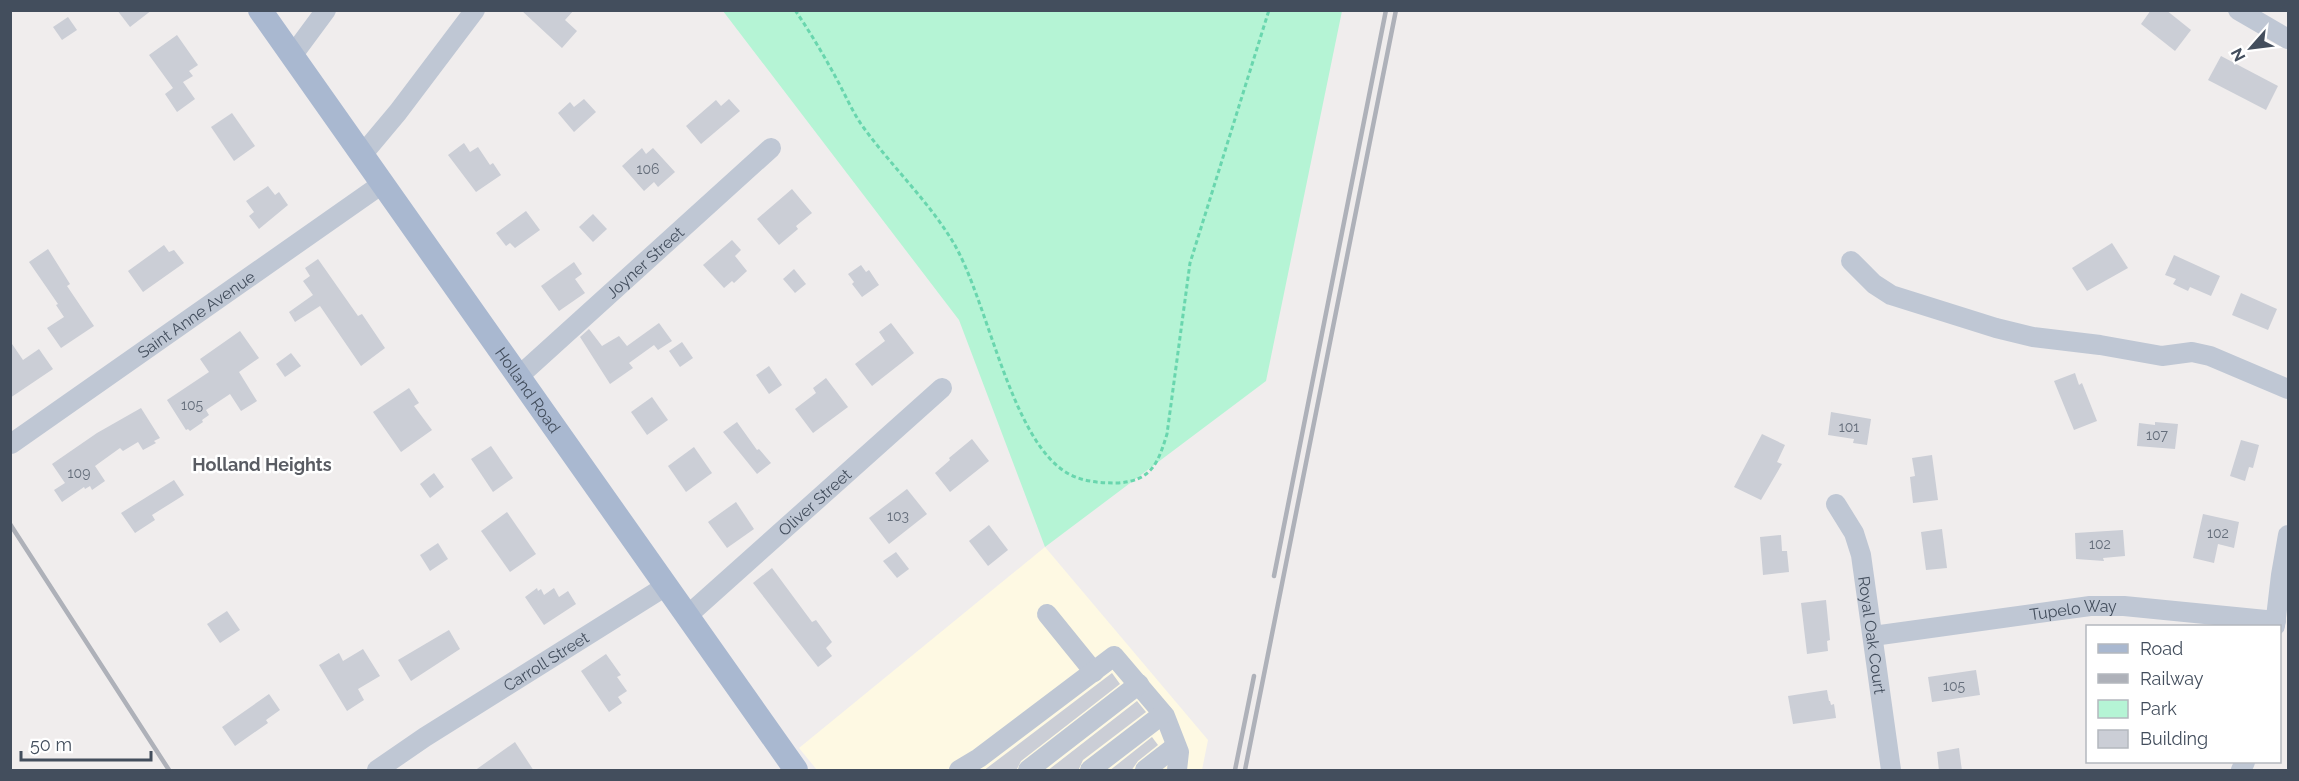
<svg xmlns="http://www.w3.org/2000/svg" width="2299" height="781" viewBox="0 0 2299 781" font-family="Raleway,sans-serif">
<style>
.commercial{fill:#fef9e3}
.green{fill:#b5f4d5}
.building{fill:#cbced6}
.lines{fill:none;stroke-linecap:round;stroke-linejoin:round}
.path{stroke:#69d6ae;stroke-width:3;stroke-dasharray:4.5 3;stroke-linecap:butt}
.minor{stroke:#bfc7d4;stroke-width:20}
.major{stroke:#a9b8d0;stroke-width:24}
.rail{stroke:#aeb1b9;stroke-width:4.5}
.labels{text-anchor:middle;dominant-baseline:central;stroke-width:5;stroke-linejoin:round;paint-order:stroke}
.number-label{font-size:14px;fill:#656e7b}
.street-label{font-size:16px;fill:#434e5d;stroke:#fff}
.neighbourhood-label{font-size:18px;font-weight:bold;fill:#595c63;stroke:#fff}
</style>
<rect width="100%" height="100%" fill="#f0eded"/>
<!-- commercial -->
<polygon class="commercial" points="1045,547 1208,740 1202,770 817,770 799,748"/>
<!-- green -->
<polygon class="green" points="723,11 1342,11 1266,381 1045,547 959,320"/>
<!-- building -->
<g class="building">
<polygon points="117,10 152,10 130,27"/>
<polygon points="521,10 574,10 565,20 577,31 562,48"/>
<polygon points="2151,10 2166,10 2191,30 2175,51 2141,24"/>
<polygon points="68,17 77,30 62,40 53,27"/>
<polygon points="177,35 198,65 189,71 193,76 183,82 195,99 177,112 165,94 173,88 149,55"/>
<polygon points="2221,56 2278,86 2266,110 2208,80"/>
<polygon points="584,99 596,112 574,132 558,113 570,102 574,107"/>
<polygon points="729,99 740,111 701,144 686,126 716,100 721,106"/>
<polygon points="232,113 255,146 234,161 211,127"/>
<polygon points="464,143 470,152 478,147 490,165 493,163 501,175 476,192 448,155"/>
<polygon points="642,148 646,154 653,148 675,172 658,187 654,182 644,191 622,166"/>
<polygon points="268,186 275,195 279,192 288,205 259,229 249,216 254,212 246,201"/>
<polygon points="792,189 812,213 796,226 798,229 779,245 757,219"/>
<polygon points="526,211 540,230 515,248 510,243 506,246 496,233"/>
<polygon points="593,214 607,229 593,242 579,227"/>
<polygon points="732,240 741,250 735,256 747,271 734,283 732,281 724,288 703,265"/>
<polygon points="2112,243 2128,268 2087,291 2072,268"/>
<polygon points="164,245 169,252 174,250 184,263 143,292 128,271"/>
<polygon points="48,249 70,284 67,286 94,326 61,348 47,328 64,317 56,305 58,304 29,262"/>
<polygon points="2174,255 2220,276 2211,296 2190,287 2188,291 2173,284 2176,279 2165,275"/>
<polygon points="318,259 358,316 362,314 385,348 361,366 320,306 295,322 289,312 313,295 303,281 310,276 305,268"/>
<polygon points="574,262 582,274 575,279 585,293 559,311 541,286"/>
<polygon points="861,265 866,272 869,270 879,285 862,297 852,284 854,282 848,274"/>
<polygon points="794,269 806,284 795,293 783,279"/>
<polygon points="2241,293 2277,309 2268,330 2232,315"/>
<polygon points="659,323 672,341 658,350 654,345 629,363 633,368 610,384 580,337 589,329 602,346 619,336 627,346"/>
<polygon points="891,323 914,353 872,386 855,364 885,341 879,332"/>
<polygon points="240,331 259,358 239,372 257,401 241,411 230,394 206,410 209,415 202,420 203,422 190,431 188,429 186,430 167,400 209,372 200,359"/>
<polygon points="10,341 23,360 39,349 53,369 10,398"/>
<polygon points="682,342 693,358 680,367 669,351"/>
<polygon points="291,353 301,366 285,377 276,364"/>
<polygon points="769,366 782,385 769,394 756,375"/>
<polygon points="2075,373 2079,385 2082,383 2097,421 2074,430 2054,381"/>
<polygon points="826,378 848,407 813,433 795,409 816,393 813,388"/>
<polygon points="409,388 419,403 414,406 432,430 401,452 373,412"/>
<polygon points="652,397 668,420 647,435 631,412"/>
<polygon points="141,408 160,438 154,441 156,443 143,450 138,442 123,451 120,448 95,466 105,481 92,490 90,486 85,489 84,487 62,502 54,490 65,483 52,464 97,433"/>
<polygon points="1831,412 1871,419 1867,445 1853,443 1854,439 1828,435"/>
<polygon points="737,422 757,450 759,449 771,463 757,474 723,432"/>
<polygon points="2155,422 2178,424 2175,449 2137,446 2139,423 2155,425"/>
<polygon points="1762,434 1785,445 1777,462 1782,464 1761,500 1734,487"/>
<polygon points="972,439 989,461 950,492 935,473 950,460 949,458"/>
<polygon points="2241,440 2259,445 2253,468 2249,467 2245,481 2230,476"/>
<polygon points="491,446 513,478 493,492 471,459"/>
<polygon points="694,447 712,473 686,492 668,466"/>
<polygon points="1932,455 1938,500 1913,503 1910,477 1915,476 1912,458"/>
<polygon points="434,473 444,487 430,498 420,484"/>
<polygon points="174,480 184,495 152,515 155,520 135,533 121,513"/>
<polygon points="907,489 927,514 889,544 869,518"/>
<polygon points="736,502 754,529 727,548 708,522"/>
<polygon points="507,512 536,554 510,572 481,531"/>
<polygon points="2203,514 2239,522 2234,548 2218,544 2214,563 2193,558"/>
<polygon points="989,525 1008,550 988,566 969,541"/>
<polygon points="1942,529 1947,568 1926,570 1921,532"/>
<polygon points="2123,530 2125,556 2103,558 2104,561 2076,559 2075,533"/>
<polygon points="1781,535 1782,551 1787,551 1789,572 1763,575 1760,537"/>
<polygon points="438,543 448,559 430,571 420,555"/>
<polygon points="896,552 909,569 897,578 883,561"/>
<polygon points="772,568 812,622 816,620 832,642 826,648 832,656 818,667 753,583"/>
<polygon points="537,588 538,591 541,589 544,595 554,588 559,597 568,591 576,604 544,625 525,597"/>
<polygon points="1826,600 1830,640 1827,641 1828,651 1807,654 1801,603"/>
<polygon points="227,611 240,630 220,643 207,624"/>
<polygon points="449,630 460,649 411,681 398,660"/>
<polygon points="363,649 380,676 358,689 364,700 347,711 319,665 339,653 343,661"/>
<polygon points="606,654 621,675 617,677 627,691 618,697 622,703 609,712 581,671"/>
<polygon points="1976,670 1980,695 1932,702 1928,677"/>
<polygon points="1112,673 1120,684 1021,761 1016,771 983,771"/>
<polygon points="1827,690 1829,701 1830,701 1831,705 1834,704 1836,718 1793,724 1788,696"/>
<polygon points="269,694 280,710 266,720 268,723 235,746 222,727"/>
<polygon points="1137,701 1146,712 1083,760 1078,771 1047,771"/>
<polygon points="1152,737 1158,745 1138,761 1131,771 1109,771"/>
<polygon points="515,742 534,771 474,771"/>
<polygon points="1959,748 1962,771 1939,771 1937,752"/>
</g>
<g class="lines">
<!-- path -->
<path class="path" d="M795,10C810,32 823,54 835,76C844,92 851,109 861,124C890,165 927,199 953,242C988,300 1011,443 1069,474C1084,482 1101,483 1117,483C1152,481 1158,463 1167,434L1190,263L1269,10"/>
<!-- minor -->
<g class="minor">
<polyline points="2238,10 2288,39"/>
<polyline points="292,56 326,10"/>
<polyline points="362,155 398,112 475,10"/>
<polyline points="1851,261 1874,284 1891,295 1996,328 2033,337 2100,345 2162,356 2192,352 2210,356 2288,389"/>
<path id="s1" d="M518,377L771,148"/>
<path id="s2" d="M11,444L382,184"/>
<path id="s3" d="M1836,504L1854,533L1861,555L1891,770"/>
<polyline points="1047,614 1094,672"/>
<path id="s4" d="M687,616L942,388"/>
<polyline points="2275,626 2281,575 2288,535"/>
<path id="s5" d="M1873,636L2090,606H2124L2276,621"/>
<path id="s6" d="M377,770L425,737L666,586"/>
<polyline points="959,770 979,758 1114,656 1165,716 1179,752 1177,770"/>
<polyline points="1028,770 1139,684"/>
<polyline points="1090,770 1163,714"/>
<polyline points="1145,770 1176,746"/>
<polyline points="2241,770 2245,762"/>
</g>
<!-- major -->
<path class="major" id="s7" d="M260,10L796,770"/>
<!-- rail -->
<g class="rail">
<polyline points="10,524 169,770"/>
<polyline points="1274,576 1386,10"/>
<polyline points="1235,770 1254,676"/>
<polyline points="1245,770 1396,10"/>
</g>
</g>
<g class="labels">
<!-- number labels -->
<g class="number-label">
<text x="648" y="169">106</text>
<text x="192" y="405">105</text>
<text x="1849" y="427">101</text>
<text x="2157" y="435">107</text>
<text x="79" y="473">109</text>
<text x="898" y="516">103</text>
<text x="2218" y="533">102</text>
<text x="2100" y="544">102</text>
<text x="1954" y="686">105</text>
</g>
<!-- street labels -->
<g class="street-label">
<text stroke="none"><textPath href="#s1" startOffset="171">Joyner Street</textPath></text>
<text stroke="none"><textPath href="#s2" startOffset="226">Saint Anne Avenue</textPath></text>
<text stroke="none"><textPath href="#s7" startOffset="465">Holland Road</textPath></text>
<text stroke="none"><textPath href="#s4" startOffset="171">Oliver Street</textPath></text>
<text stroke="none"><textPath href="#s5" startOffset="202">Tupelo Way</textPath></text>
<text stroke="none"><textPath href="#s3" startOffset="138">Royal Oak Court</textPath></text>
<text stroke="none"><textPath href="#s6" startOffset="201">Carroll Street</textPath></text>
</g>
<!-- neighbourhood labels -->
<g class="neighbourhood-label">
<text x="262" y="464">Holland Heights</text>
</g>
</g>
<!-- border -->
<rect width="2299" height="781" fill="none" stroke="#434e5d" stroke-width="24"/>
<!-- legend -->
<rect x="2086" y="625" width="195" height="138" fill="#ffffff" stroke="#b4b8be" stroke-width="1.5"/>
<rect x="2098" y="644" width="30" height="9" fill="#a9b8d0" stroke="#b4b8be" stroke-width="1.5"/>
<text x="2140" y="655" font-size="18" fill="#434e5d">Road</text>
<rect x="2098" y="674" width="30" height="9" fill="#aeb1b9" stroke="#b4b8be" stroke-width="1.5"/>
<text x="2140" y="685" font-size="18" fill="#434e5d">Railway</text>
<rect x="2098" y="700" width="30" height="18" fill="#b5f4d5" stroke="#b4b8be" stroke-width="1.5"/>
<text x="2140" y="715" font-size="18" fill="#434e5d">Park</text>
<rect x="2098" y="730" width="30" height="18" fill="#cbced6" stroke="#b4b8be" stroke-width="1.5"/>
<text x="2140" y="745" font-size="18" fill="#434e5d">Building</text>
<!-- north arrow -->
<g transform="translate(2251 48) rotate(242)" stroke="#ffffff" stroke-width="4.5" paint-order="stroke">
<path d="M0-4.5L10 22L0 15L-10 22Z" fill="#434e5d"/>
<text y="-9" font-size="16" font-weight="bold" text-anchor="middle" fill="#434e5d">N</text>
</g>
<!-- scale -->
<path d="M21 751v9h130v-9" fill="none" stroke="#434e5d" stroke-width="3"/>
<text x="30" y="751" font-size="18" fill="#434e5d" stroke="#ffffff" stroke-width="4.5" paint-order="stroke">50 m</text>
</svg>
